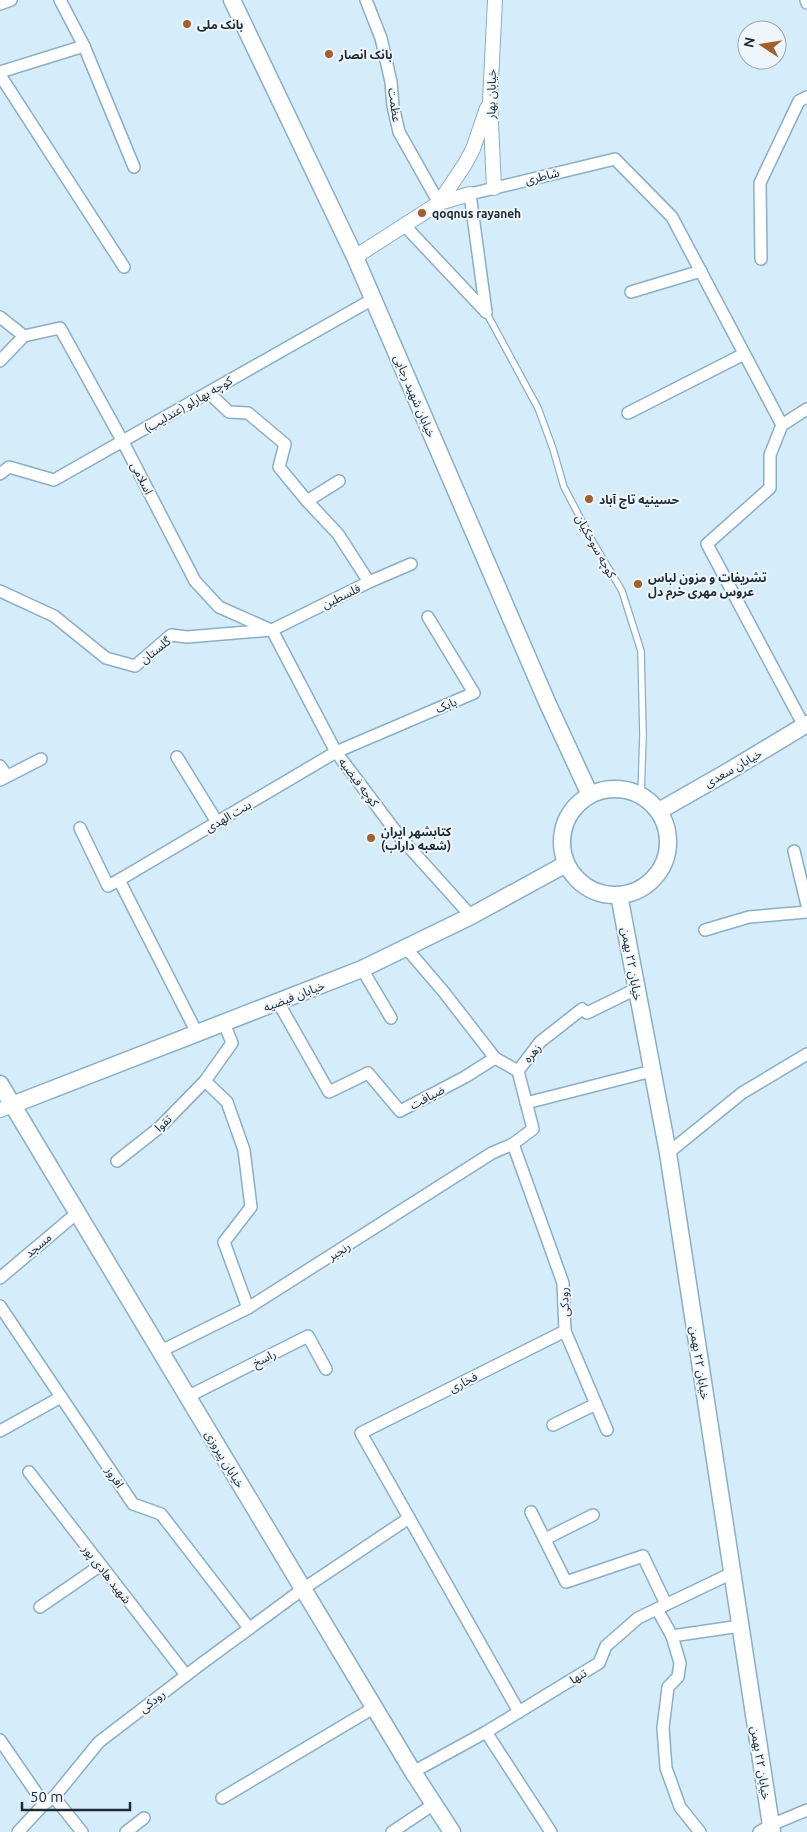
<svg xmlns="http://www.w3.org/2000/svg" width="807" height="1832" viewBox="0 0 807 1832" font-family="Ubuntu,'Noto Sans Arabic',sans-serif">
<style>
.lines{fill:none;stroke-linecap:round;stroke-linejoin:round}
.service-casing{stroke:#8aaec6;stroke-width:8}
.minor-casing{stroke:#8aaec6;stroke-width:14}
.tertiary-casing{stroke:#8aaec6;stroke-width:16}
.secondary-casing{stroke:#8aaec6;stroke-width:19}
.service{stroke:#fff;stroke-width:5.5}
.minor{stroke:#fff;stroke-width:11}
.tertiary{stroke:#fff;stroke-width:14}
.secondary{stroke:#fff;stroke-width:16}
.poi-dot{fill:#a2612c;stroke:#eff6fb;stroke-width:2}
.labels{text-anchor:middle;dominant-baseline:central;stroke-width:4;stroke-linejoin:round;paint-order:stroke}
.poi-label{font-size:12px;font-weight:bold;fill:#1b2a33;stroke:#eff6fb;text-anchor:start}
.street-label{font-size:12px;fill:#1b2a33;stroke:#eff6fb}
</style>
<rect width="100%" height="100%" fill="#d5ecfb"/>
<g class="lines">
<!-- service casing -->
<g class="service-casing">
<polyline id="service" points="486,312 538,408 553,449 564,487 594,544 622,591 641,651 643,735 641,795"/>
</g>
<!-- minor casing -->
<g class="minor-casing">
<g id="minor">
<polyline points="60,0 84,46 134,167"/>
<polyline points="366,0 381,38 391,82 393,106 399,132 439,203"/>
<polyline points="806,0 807,3"/>
<polyline points="0,4 11,0"/>
<polyline points="0,72 84,46"/>
<polyline points="0,75 124,267"/>
<polyline points="405,226 486,312"/>
<polyline points="761,259 760,183 799,101 807,97"/>
<polyline points="631,292 701,271"/>
<polyline points="486,312 470,194 615,159 672,217 782,425"/>
<polyline points="0,317 24,336 0,361"/>
<polyline points="24,336 60,328 123,442 195,581 219,607 271,630"/>
<polyline points="209,393 229,412 248,413 285,444 279,467 307,501"/>
<polyline points="628,413 744,354"/>
<polyline points="782,425 770,455 770,488 707,544 804,726"/>
<polyline points="782,425 807,409"/>
<polyline points="0,474 9,467 54,480 373,299"/>
<polyline points="339,481 307,501 338,534 369,582"/>
<polyline points="0,591 54,616 106,658 135,666 171,635 187,637 272,630 369,582 411,564"/>
<polyline points="272,630 336,752 400,837 471,916"/>
<polyline points="177,757 217,822"/>
<polyline points="0,766 7,776"/>
<polyline points="0,780 41,759"/>
<polyline points="80,828 108,886 119,880 197,1033"/>
<polyline points="794,851 807,905"/>
<polyline points="119,880 336,752 474,693 428,617"/>
<polyline points="705,930 749,917 807,912"/>
<polyline points="407,949 443,991 495,1058 518,1071"/>
<polyline points="362,969 391,1018"/>
<polyline points="278,1002 329,1092 368,1073 400,1111 465,1077 495,1058"/>
<polyline points="518,1071 540,1042 582,1009 587,1013 636,989"/>
<polyline points="205,1081 227,1102 244,1150 251,1207 224,1242 248,1308"/>
<polyline points="526,1103 652,1071"/>
<polyline points="513,1144 563,1283 565,1331 607,1430"/>
<polyline points="668,1153 742,1093 807,1054"/>
<polyline points="117,1161 160,1127 205,1081 232,1043 224,1023"/>
<polyline points="0,1278 77,1213"/>
<polyline points="0,1306 133,1504 161,1514 249,1628"/>
<polyline points="161,1351 248,1308 492,1153 513,1144 533,1129 518,1071"/>
<polyline points="187,1397 308,1336 326,1369"/>
<polyline points="553,1425 596,1404"/>
<polyline points="0,1431 61,1397"/>
<polyline points="29,1472 186,1675"/>
<polyline points="531,1512 566,1582 643,1556 666,1604"/>
<polyline points="545,1539 593,1515"/>
<polyline points="40,1607 101,1565"/>
<polyline points="657,1609 672,1636"/>
<polyline points="519,1712 361,1433 565,1331"/>
<polyline points="486,1732 551,1832"/>
<polyline points="0,1740 44,1804"/>
<polyline points="413,1772 486,1732 599,1663 606,1646 638,1618 732,1573"/>
<polyline points="54,1797 82,1832"/>
<polyline points="222,1798 375,1707"/>
<polyline points="18,1832 44,1804 54,1797 99,1742 201,1664 303,1589 409,1518"/>
<polyline points="126,1832 144,1818"/>
<polyline points="392,1832 434,1804"/>
<polyline points="700,1832 680,1807 666,1768 663,1728 668,1687 678,1677 680,1663 672,1636 740,1626"/>
<polyline points="759,1832 771,1825 807,1810"/>
</g>
</g>
<!-- tertiary casing -->
<g class="tertiary-casing">
<g id="tertiary">
<polyline points="494,188 490,101 495,0"/>
<polyline points="439,203 465,164 473,149 487,108"/>
<polyline points="355,257 439,203 470,194"/>
<polyline points="0,1110 12,1105"/>
</g>
</g>
<!-- secondary casing -->
<g class="secondary-casing">
<g id="secondary">
<polyline points="232,0 355,257 547,702 590,795"/>
<circle cx="615" cy="842" r="53"/>
<polyline points="659,811 729,771 807,724"/>
<polyline points="619,895 668,1153 772,1832"/>
<polyline points="0,1084 413,1772 452,1832"/>
<polyline points="12,1105 362,969 471,916 566,864"/>
</g>
</g>
<!-- service -->
<use href="#service" class="service"/>
<!-- minor -->
<use href="#minor" class="minor"/>
<!-- tertiary -->
<use href="#tertiary" class="tertiary"/>
<!-- secondary -->
<use href="#secondary" class="secondary"/>
</g>
<!-- markers -->
<g class="poi-dot">
<circle cx="187" cy="24" r="5"/>
<circle cx="329" cy="54" r="5"/>
<circle cx="422" cy="213" r="5"/>
<circle cx="589" cy="499" r="5"/>
<circle cx="638" cy="584" r="5"/>
<circle cx="371" cy="838" r="5"/>
</g>
<g class="labels">
<!-- poi labels -->
<g class="poi-label">
<text x="197" y="24">بانک ملی</text>
<text x="339" y="54">بانک انصار</text>
<text x="432" y="213">qoqnus rayaneh</text>
<text x="599" y="499">حسینیه تاج آباد</text>
<text x="648" y="577">تشریفات و مزون لباس<tspan x="648" dy="14">عروس مهری خرم دل</tspan></text>
<text x="381" y="831">کتابشهر ایران<tspan x="381" dy="14">(شعبه داراب)</tspan></text>
</g>
<!-- street labels -->
<g class="street-label">
<text transform="translate(491 94) rotate(-89)">خیابان بهار</text>
<text transform="translate(395 105) rotate(82)">عظمت</text>
<text transform="translate(542 176) rotate(-14)">شاطری</text>
<text transform="translate(415 396) rotate(67)">خیابان شهید رجایی</text>
<text transform="translate(188 404) rotate(-30)">کوچه بهارلو (عندلیب)</text>
<text transform="translate(142 478) rotate(63)">اسلامی</text>
<text transform="translate(596 546) rotate(61)">کوچه سوخکیان</text>
<text transform="translate(341 596) rotate(-26)">فلسطین</text>
<text transform="translate(155 650) rotate(-38)">گلستان</text>
<text transform="translate(446 705) rotate(-23)">بابک</text>
<text transform="translate(733 768) rotate(-30)">خیابان سعدی</text>
<text transform="translate(359 782) rotate(53)">کوچه فیضیه</text>
<text transform="translate(228 816) rotate(-30)">بنت الهدی</text>
<text transform="translate(632 964) rotate(80)">خیابان ۲۲ بهمن</text>
<text transform="translate(294 996) rotate(-21)">خیابان فیضیه</text>
<text transform="translate(532 1053) rotate(-50)">زهره</text>
<text transform="translate(427 1097) rotate(-28)">ضیافت</text>
<text transform="translate(163 1123) rotate(-43)">تقوا</text>
<text transform="translate(38 1245) rotate(-40)">مسجد</text>
<text transform="translate(339 1251) rotate(-32)">رنجبر</text>
<text transform="translate(564 1302) rotate(-93)">رودکی</text>
<text transform="translate(264 1358) rotate(-27)">راسخ</text>
<text transform="translate(700 1363) rotate(81)">خیابان ۲۲ بهمن</text>
<text transform="translate(463 1382) rotate(-27)">فخاری</text>
<text transform="translate(225 1459) rotate(59)">خیابان پیروزی</text>
<text transform="translate(115 1477) rotate(56)">افروز</text>
<text transform="translate(107 1574) rotate(52)">شهید هادی پور</text>
<text transform="translate(578 1676) rotate(-32)">تنها</text>
<text transform="translate(152 1701) rotate(-38)">رودکی</text>
<text transform="translate(761 1763) rotate(81)">خیابان ۲۲ بهمن</text>
</g>
</g>
<!-- north arrow -->
<g transform="translate(762 45) rotate(282)"><circle r="24" fill="#eff6fb" stroke="#9aa4ab"/>
<path d="M0-4L9 19L0 12L-9 19Z" fill="#a2612c"/>
<text y="-8" font-size="14" font-weight="bold" text-anchor="middle" fill="#1b2a33">N</text>
</g>
<!-- scale -->
<path d="M22 1802v8h108v-8" fill="none" stroke="#1b2a33" stroke-width="2.5"/>
<text x="30" y="1802" font-size="15" fill="#1b2a33" stroke="#eff6fb" stroke-width="4" paint-order="stroke">50 m</text>
</svg>
